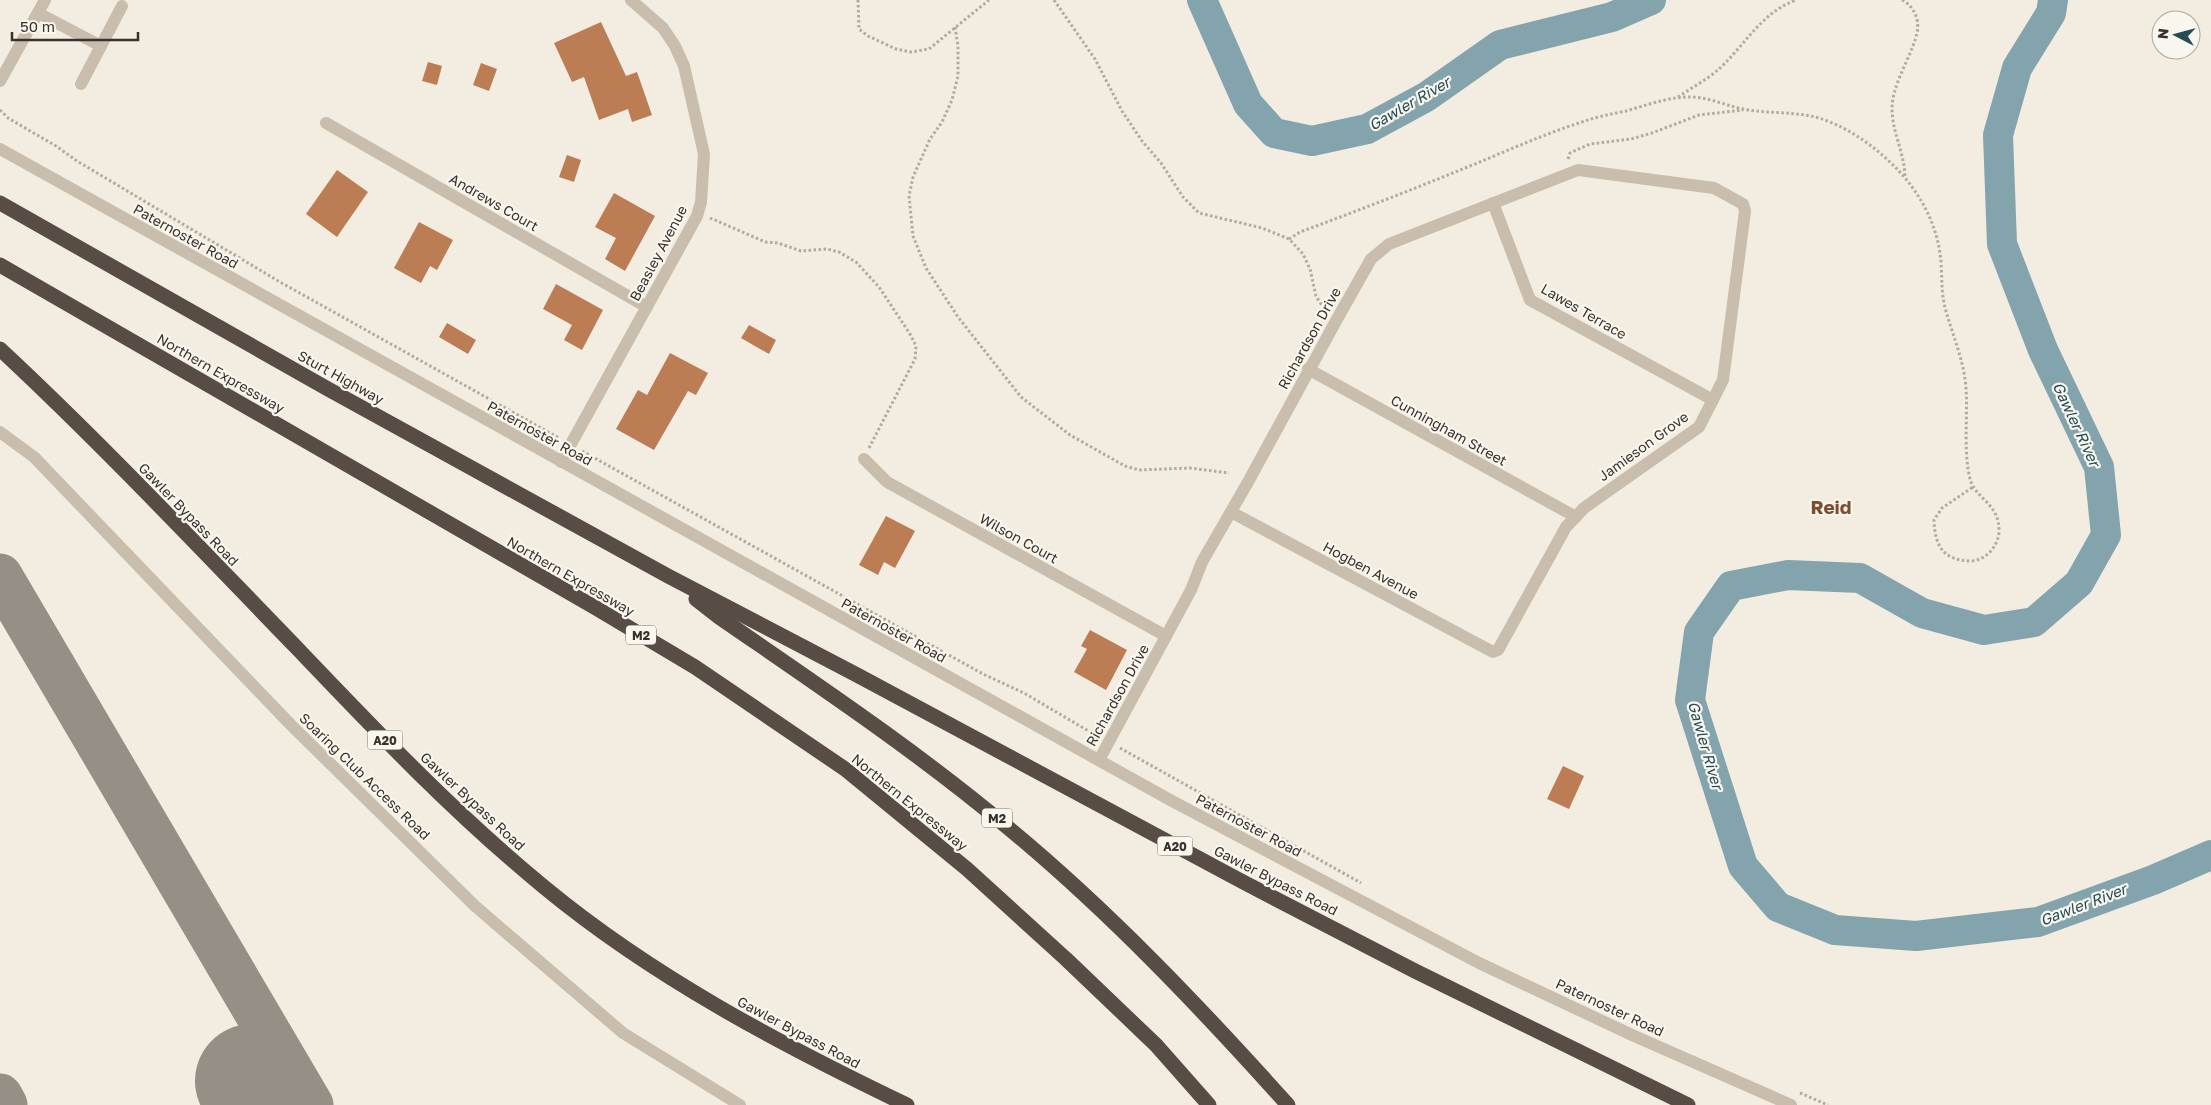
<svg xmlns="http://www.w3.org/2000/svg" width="2211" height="1105" viewBox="0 0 2211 1105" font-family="'Golos Text',sans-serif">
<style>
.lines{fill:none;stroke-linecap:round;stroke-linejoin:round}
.river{stroke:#83a4ac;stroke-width:30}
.taxiway{stroke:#958f86;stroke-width:45}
.runway{stroke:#958f86;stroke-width:114}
.building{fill:#bc7d55}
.path{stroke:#b5a998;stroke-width:3;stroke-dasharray:2.5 2.5;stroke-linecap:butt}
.minor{stroke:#c9beae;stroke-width:12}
.highway{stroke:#584d44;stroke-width:15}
.labels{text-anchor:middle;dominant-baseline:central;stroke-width:4.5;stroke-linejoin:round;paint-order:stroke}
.shield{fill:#f9f6ee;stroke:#726d66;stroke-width:1}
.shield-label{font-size:12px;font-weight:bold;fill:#38322c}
.street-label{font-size:14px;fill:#38322c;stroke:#f9f6ee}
.water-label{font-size:15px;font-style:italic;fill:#244c57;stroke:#f9f6ee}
.district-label{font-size:19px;font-weight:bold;fill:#814c2b;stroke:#f9f6ee}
</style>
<rect width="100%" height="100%" fill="#f2ece1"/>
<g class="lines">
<!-- river -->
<g class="river">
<polyline points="1202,0 1248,104 1274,133 1312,141 1367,129 1426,97 1500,45 1612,17 1651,0"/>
<polyline points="2053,0 2051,13 2017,68 1998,135 2002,244 2043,350 2099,467 2106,535 2079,583 2034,622 1984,630 1922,613 1860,578 1788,575 1731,586 1699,632 1690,700 1743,866 1778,907 1835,930 1916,936 2038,922 2153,880 2211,855"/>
</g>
<!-- taxiway -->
<g class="taxiway">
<polyline points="0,576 311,1105"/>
<polyline points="0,1096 5,1105"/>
</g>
<!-- runway -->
<polyline class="runway" points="252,1081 266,1105"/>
</g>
<!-- building -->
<g class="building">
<polygon points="601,22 626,76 637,72 652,115 632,122 628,109 599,120 584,77 572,82 554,43"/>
<polygon points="428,62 442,66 437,85 422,81"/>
<polygon points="481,63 497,69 489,91 473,85"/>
<polygon points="567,155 581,160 574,182 559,177"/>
<polygon points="337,170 368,192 337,237 306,214"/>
<polygon points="614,193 655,216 625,271 605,259 616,238 595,227"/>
<polygon points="419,222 453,240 437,270 430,266 421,283 394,268"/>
<polygon points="556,284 603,310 582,350 564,340 572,325 543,309"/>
<polygon points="447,323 476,340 468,354 439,337"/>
<polygon points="749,325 776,340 769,354 741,338"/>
<polygon points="670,353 708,373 696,395 688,391 654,450 616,429 638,390 647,395"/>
<polygon points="886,516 915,531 895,568 884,562 878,575 859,565"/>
<polygon points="1090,630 1127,650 1106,690 1074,672 1087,649 1081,646"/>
<polygon points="1563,766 1584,776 1569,809 1547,799"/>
</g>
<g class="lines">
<!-- path -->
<g class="path">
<polyline points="858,0 859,29 868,36 896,49 911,52 929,49 989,0"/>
<polyline points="1054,0 1095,59 1122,111 1142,141 1161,163 1183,197 1199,213 1262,228 1289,239 1303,254 1310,269 1316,296 1326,312"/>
<path d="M1902,0C1914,6 1920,20 1917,33C1913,51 1899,74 1894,94C1886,123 1905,149 1905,178"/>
<polyline points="955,27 958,46 958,76 952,100 942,122 930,139 913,177 909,196 913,236 926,268 958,317 1021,397 1070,435 1125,466 1139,470 1190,468 1229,473"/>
<path d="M1678,97C1691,88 1708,79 1719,69C1745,45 1762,12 1796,0"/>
<polyline points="0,110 8,118 56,146 77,161 280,282 559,438"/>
<polyline points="1568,159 1570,153 1590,144 1631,139 1652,133 1699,115 1743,110"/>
<polyline points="710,218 765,242 778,243 801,251 827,249 839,252 856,262 879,287 910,334 916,346 915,359 869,448"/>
<path d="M1289,239L1300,232C1357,211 1414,189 1470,166C1507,151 1544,134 1582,122C1596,117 1611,114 1626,111C1647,105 1671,96 1693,97C1712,98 1729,107 1748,110C1767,113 1786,112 1805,115C1839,120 1874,145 1897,169C1919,192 1936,222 1940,254C1943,273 1940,292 1946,311C1953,336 1964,361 1966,388C1968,418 1963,449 1970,479C1975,499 2000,503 1999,532C1998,547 1985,561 1970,561C1942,560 1935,545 1934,520L1942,508L1973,487"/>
<polyline points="582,451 983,674 1024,693 1097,736"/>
<polyline points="1120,748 1361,883"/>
<polyline points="1800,1093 1828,1105"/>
</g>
<!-- minor -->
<g class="minor">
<polyline points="38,13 101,46"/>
<polyline points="0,81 45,0"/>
<polyline points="81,84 122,6"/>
<polyline points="326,123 647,307"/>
<polyline points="0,149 1172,801 1479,963 1632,1035 1791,1105"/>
<polyline points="1493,203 1530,300 1713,400"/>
<polyline points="1308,369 1576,517"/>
<polyline points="0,432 34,457 291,725 475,906 623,1033 740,1105"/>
<polyline points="864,459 887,482 1166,636"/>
<polyline points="561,462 697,216 701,202 704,154 684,66 675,46 663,28 631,0"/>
<polyline points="1099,760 1191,590 1202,562 1248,482 1336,321 1371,259 1389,244 1578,170 1714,188 1743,204 1745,211 1723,380 1699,427 1584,508 1566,527 1498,650 1493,652 1231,512"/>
</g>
<!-- highway -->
<g class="highway">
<polyline points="0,203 328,389 668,576 857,675 1245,883 1415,971 1688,1105"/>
<polyline points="0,265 596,608 695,667 845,769 967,869 1066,959 1156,1045 1209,1105"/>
<path d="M0,349C102,444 198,546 295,646C375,730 454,813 544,887C653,977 780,1044 907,1105"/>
<path d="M696,599L719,617C816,684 915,750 1006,826C1108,910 1200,1007 1288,1105"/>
</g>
</g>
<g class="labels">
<!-- shield labels -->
<g class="shield">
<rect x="626" y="625.5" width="30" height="19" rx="4"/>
<rect x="367.5" y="730.5" width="35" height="19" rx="4"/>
<rect x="982" y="808.5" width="30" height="19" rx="4"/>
<rect x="1157.5" y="836.5" width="35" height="19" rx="4"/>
</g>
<g class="shield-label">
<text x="641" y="635">M2</text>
<text x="385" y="740">A20</text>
<text x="997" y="818">M2</text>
<text x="1175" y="846">A20</text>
</g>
<!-- street labels -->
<g class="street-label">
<text transform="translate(494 202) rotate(30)">Andrews Court</text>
<text transform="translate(186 236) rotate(29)">Paternoster Road</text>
<text transform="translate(658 253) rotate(-62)">Beasley Avenue</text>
<text transform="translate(1584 311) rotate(30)">Lawes Terrace</text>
<text transform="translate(1309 338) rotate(-61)">Richardson Drive</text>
<text transform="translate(221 373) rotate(30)">Northern Expressway</text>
<text transform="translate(341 377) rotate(29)">Sturt Highway</text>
<text transform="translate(1449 430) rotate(29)">Cunningham Street</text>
<text transform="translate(540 433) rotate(29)">Paternoster Road</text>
<text transform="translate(1643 446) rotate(-36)">Jamieson Grove</text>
<text transform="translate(189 514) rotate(46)">Gawler Bypass Road</text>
<text transform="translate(1019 538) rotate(29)">Wilson Court</text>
<text transform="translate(1371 570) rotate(28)">Hogben Avenue</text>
<text transform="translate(571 576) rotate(30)">Northern Expressway</text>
<text transform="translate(894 630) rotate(29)">Paternoster Road</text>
<text transform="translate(1117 695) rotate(-61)">Richardson Drive</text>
<text transform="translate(365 776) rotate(44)">Soaring Club Access Road</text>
<text transform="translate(473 801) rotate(43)">Gawler Bypass Road</text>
<text transform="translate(910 802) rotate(39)">Northern Expressway</text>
<text transform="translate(1249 825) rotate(28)">Paternoster Road</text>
<text transform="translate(1276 880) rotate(27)">Gawler Bypass Road</text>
<text transform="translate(1610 1007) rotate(25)">Paternoster Road</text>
<text transform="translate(799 1032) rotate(28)">Gawler Bypass Road</text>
</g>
<!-- water labels -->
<g class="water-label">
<text transform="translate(1409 103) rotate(-30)">Gawler River</text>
<text transform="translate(2077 424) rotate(65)">Gawler River</text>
<text transform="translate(1706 745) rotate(74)">Gawler River</text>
<text transform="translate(2083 904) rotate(-21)">Gawler River</text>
</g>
<!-- district labels -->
<g class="district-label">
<text x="1831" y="506">Reid</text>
</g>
</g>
<!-- north arrow -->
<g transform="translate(2176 35) rotate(276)"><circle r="24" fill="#f9f6ee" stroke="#aca8a0"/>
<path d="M0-4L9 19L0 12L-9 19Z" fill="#244c57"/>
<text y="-8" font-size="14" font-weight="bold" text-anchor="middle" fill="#38322c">N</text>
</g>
<!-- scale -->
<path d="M12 32v8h126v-8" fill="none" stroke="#38322c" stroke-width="2.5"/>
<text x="20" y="32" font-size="15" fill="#38322c" stroke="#f9f6ee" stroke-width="4" paint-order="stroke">50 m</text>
</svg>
